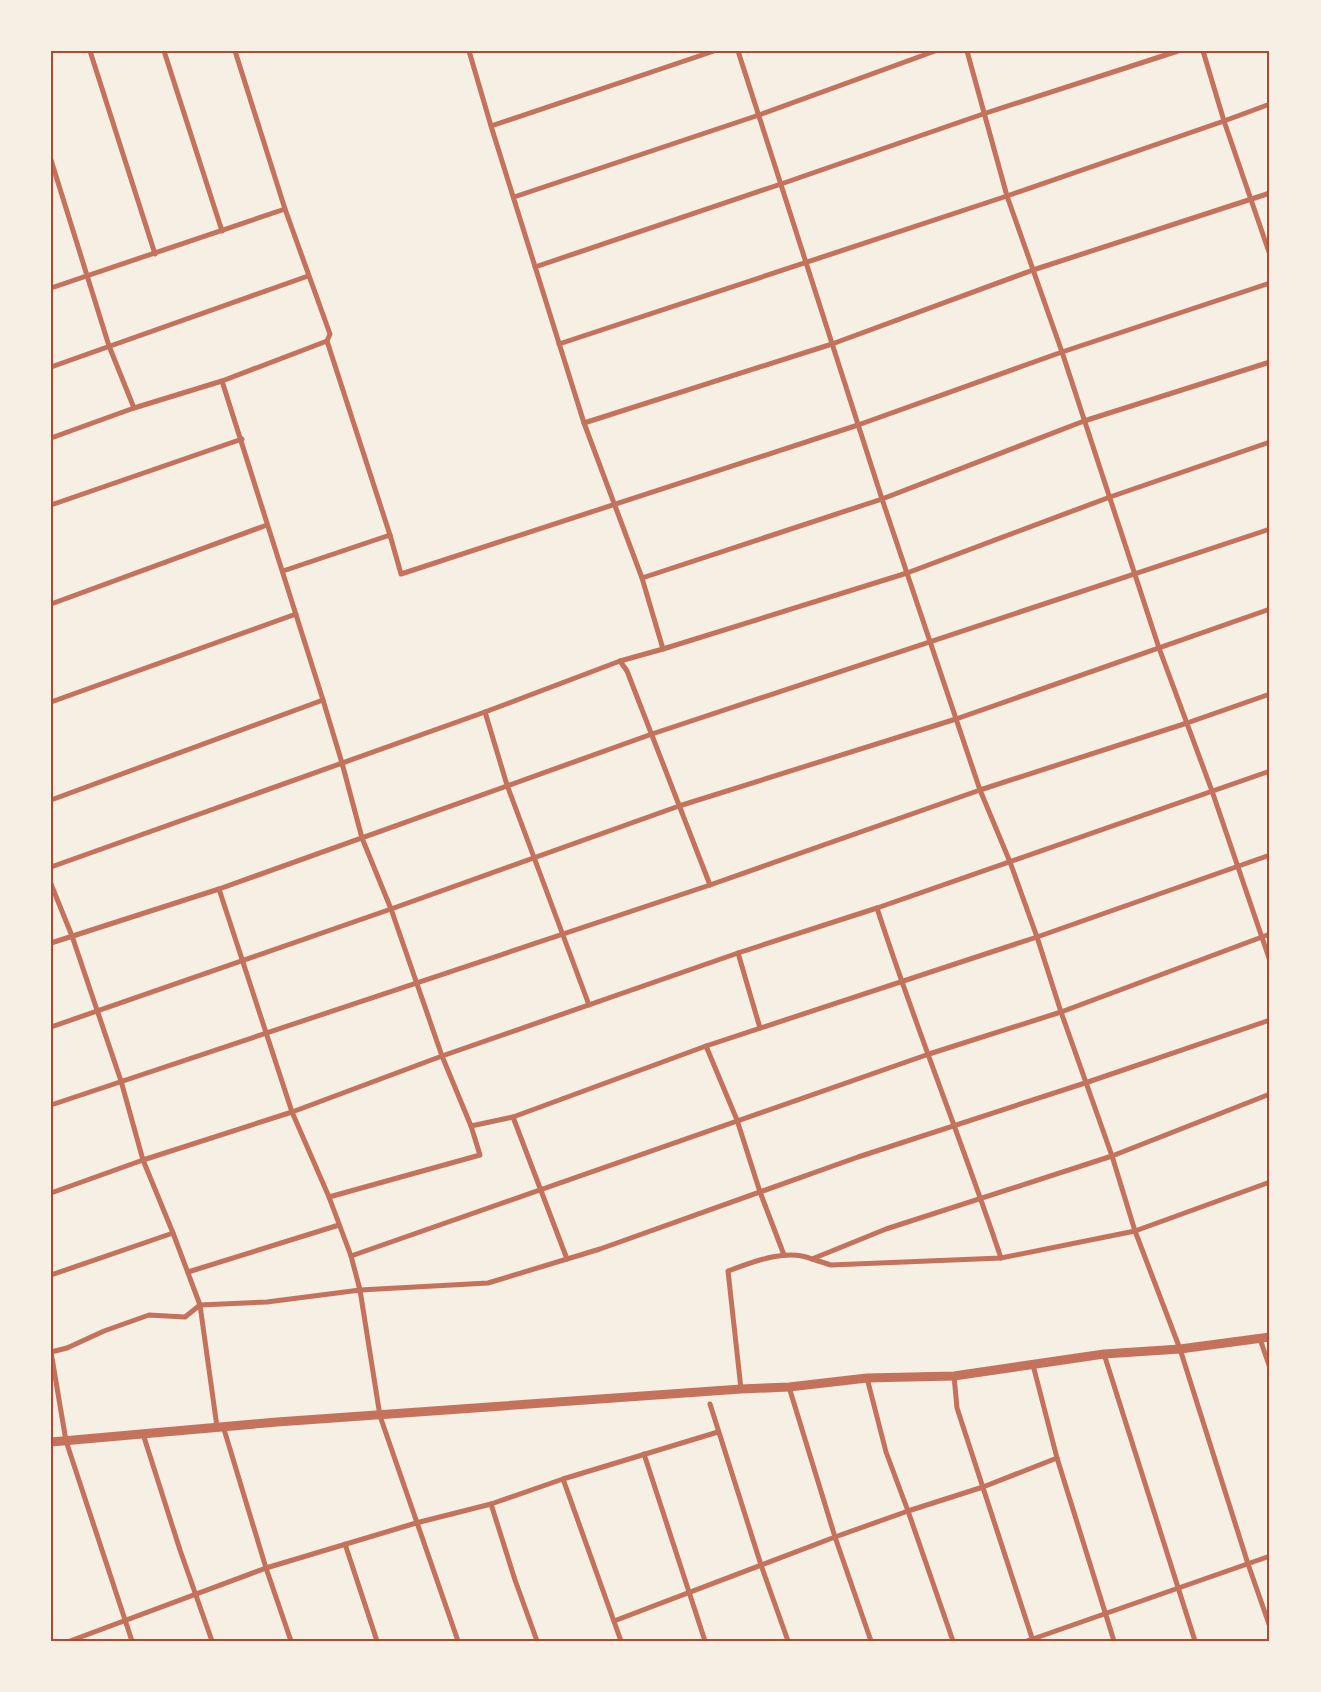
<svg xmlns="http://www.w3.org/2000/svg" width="1321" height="1692" viewBox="0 0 1321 1692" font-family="'IBM Plex Sans',sans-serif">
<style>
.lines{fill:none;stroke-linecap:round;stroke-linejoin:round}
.minor{stroke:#c5725c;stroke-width:5}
.tertiary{stroke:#c5725c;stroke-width:9}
.neatline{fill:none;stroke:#b5482f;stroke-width:2}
</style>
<rect width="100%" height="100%" fill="#f6efe4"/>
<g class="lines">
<!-- minor -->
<g class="minor">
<polyline points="90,51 155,254"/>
<polyline points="164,51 222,231"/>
<polyline points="738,51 882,499 980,790 1010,862 1037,937 1061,1012 1112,1156 1135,1231 1180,1349 1248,1564 1270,1627"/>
<polyline points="967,51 1007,196 1062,352 1159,648 1212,791 1270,961"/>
<polyline points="1203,51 1224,121 1270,255"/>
<polyline points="491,126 714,51"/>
<polyline points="51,160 109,346 134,408"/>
<polyline points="514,197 759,115 935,51"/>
<polyline points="535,267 781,184 983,114 1178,51"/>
<polyline points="51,288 285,209"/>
<polyline points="327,341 390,535"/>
<polyline points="559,344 1007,196 1224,121 1270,104"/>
<polyline points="51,367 308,276"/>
<polyline points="222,381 323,700 342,763 362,838 391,909 442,1056 471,1126"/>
<polyline points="584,423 832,344 1033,270 1270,193"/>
<polyline points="51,438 134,408 222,381 327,341 330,334 285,209 235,51"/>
<polyline points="51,505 242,439"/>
<polyline points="283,571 390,535 401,574 858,425 1062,352 1270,283"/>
<polyline points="642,578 882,499 1084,421 1270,362"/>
<polyline points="51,604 267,525"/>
<polyline points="663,649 907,573 1110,497 1270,442"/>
<polyline points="620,661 627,671 710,885"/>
<polyline points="51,702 296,614"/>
<polyline points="485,712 507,785 589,1005"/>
<polyline points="51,800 323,700"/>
<polyline points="51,867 485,712 620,661 663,649 642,578 584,423 491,126 469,51"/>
<polyline points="51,884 72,936 121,1081 143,1160 173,1233 200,1305 217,1427"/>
<polyline points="219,889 292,1112 329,1197 351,1256 360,1290 488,1283 600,1249 858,1157 1085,1083 1270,1020"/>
<path d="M877,908C915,1026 962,1141 1001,1258"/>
<polyline points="51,943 219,889 652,734 1270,529"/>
<polyline points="738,953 760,1028"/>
<polyline points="51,1027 391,909 679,806 956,719 1270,609"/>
<polyline points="706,1046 737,1120 760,1192 784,1255"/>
<polyline points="51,1105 710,885 980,790 1187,723 1270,694"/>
<polyline points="513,1117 567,1259"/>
<polyline points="51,1193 143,1160 292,1112 442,1056 738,953 877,908 1270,771"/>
<polyline points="329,1197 480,1155 471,1126 513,1117 706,1046 1037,937 1270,855"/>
<polyline points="351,1256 929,1054 1061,1012 1270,934"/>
<polyline points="812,1259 831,1265 1001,1258 1135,1231 1270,1182"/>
<polyline points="188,1272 339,1225"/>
<polyline points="51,1275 173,1233"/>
<polyline points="1260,1339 1270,1368"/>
<polyline points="51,1352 67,1348 104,1331 149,1315 185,1317 200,1305 267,1302 360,1290 380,1416 458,1641"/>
<polyline points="51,1352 66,1441 132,1641"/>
<polyline points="1104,1354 1195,1641"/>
<polyline points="1033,1365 1057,1458 1114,1641"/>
<polyline points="954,1376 957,1408 1033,1641"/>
<polyline points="867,1378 886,1452 908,1511 953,1641"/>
<polyline points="789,1387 835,1537 871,1641"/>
<path d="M741,1389L728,1271C753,1262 786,1248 812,1259L886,1229L1112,1156L1270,1094"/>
<polyline points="710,1404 761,1565 788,1641"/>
<polyline points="223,1426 266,1568 291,1641"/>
<polyline points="143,1434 180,1550 212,1641"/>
<polyline points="644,1454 705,1641"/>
<polyline points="563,1479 621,1641"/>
<polyline points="491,1504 515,1580 537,1641"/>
<polyline points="345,1544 377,1641"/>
<polyline points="614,1621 835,1537 908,1511 983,1487 1057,1458"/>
<polyline points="70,1641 266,1568 416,1523 491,1504 563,1479 718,1432"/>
<polyline points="1027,1641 1270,1556"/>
</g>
<!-- tertiary -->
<polyline class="tertiary" points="51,1442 277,1422 741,1389 789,1387 867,1378 954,1376 1104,1354 1180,1349 1270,1337"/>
</g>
<!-- border -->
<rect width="1321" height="1692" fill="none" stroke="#f6efe4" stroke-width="105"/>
<rect x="52" y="52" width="1216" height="1588" class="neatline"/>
</svg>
